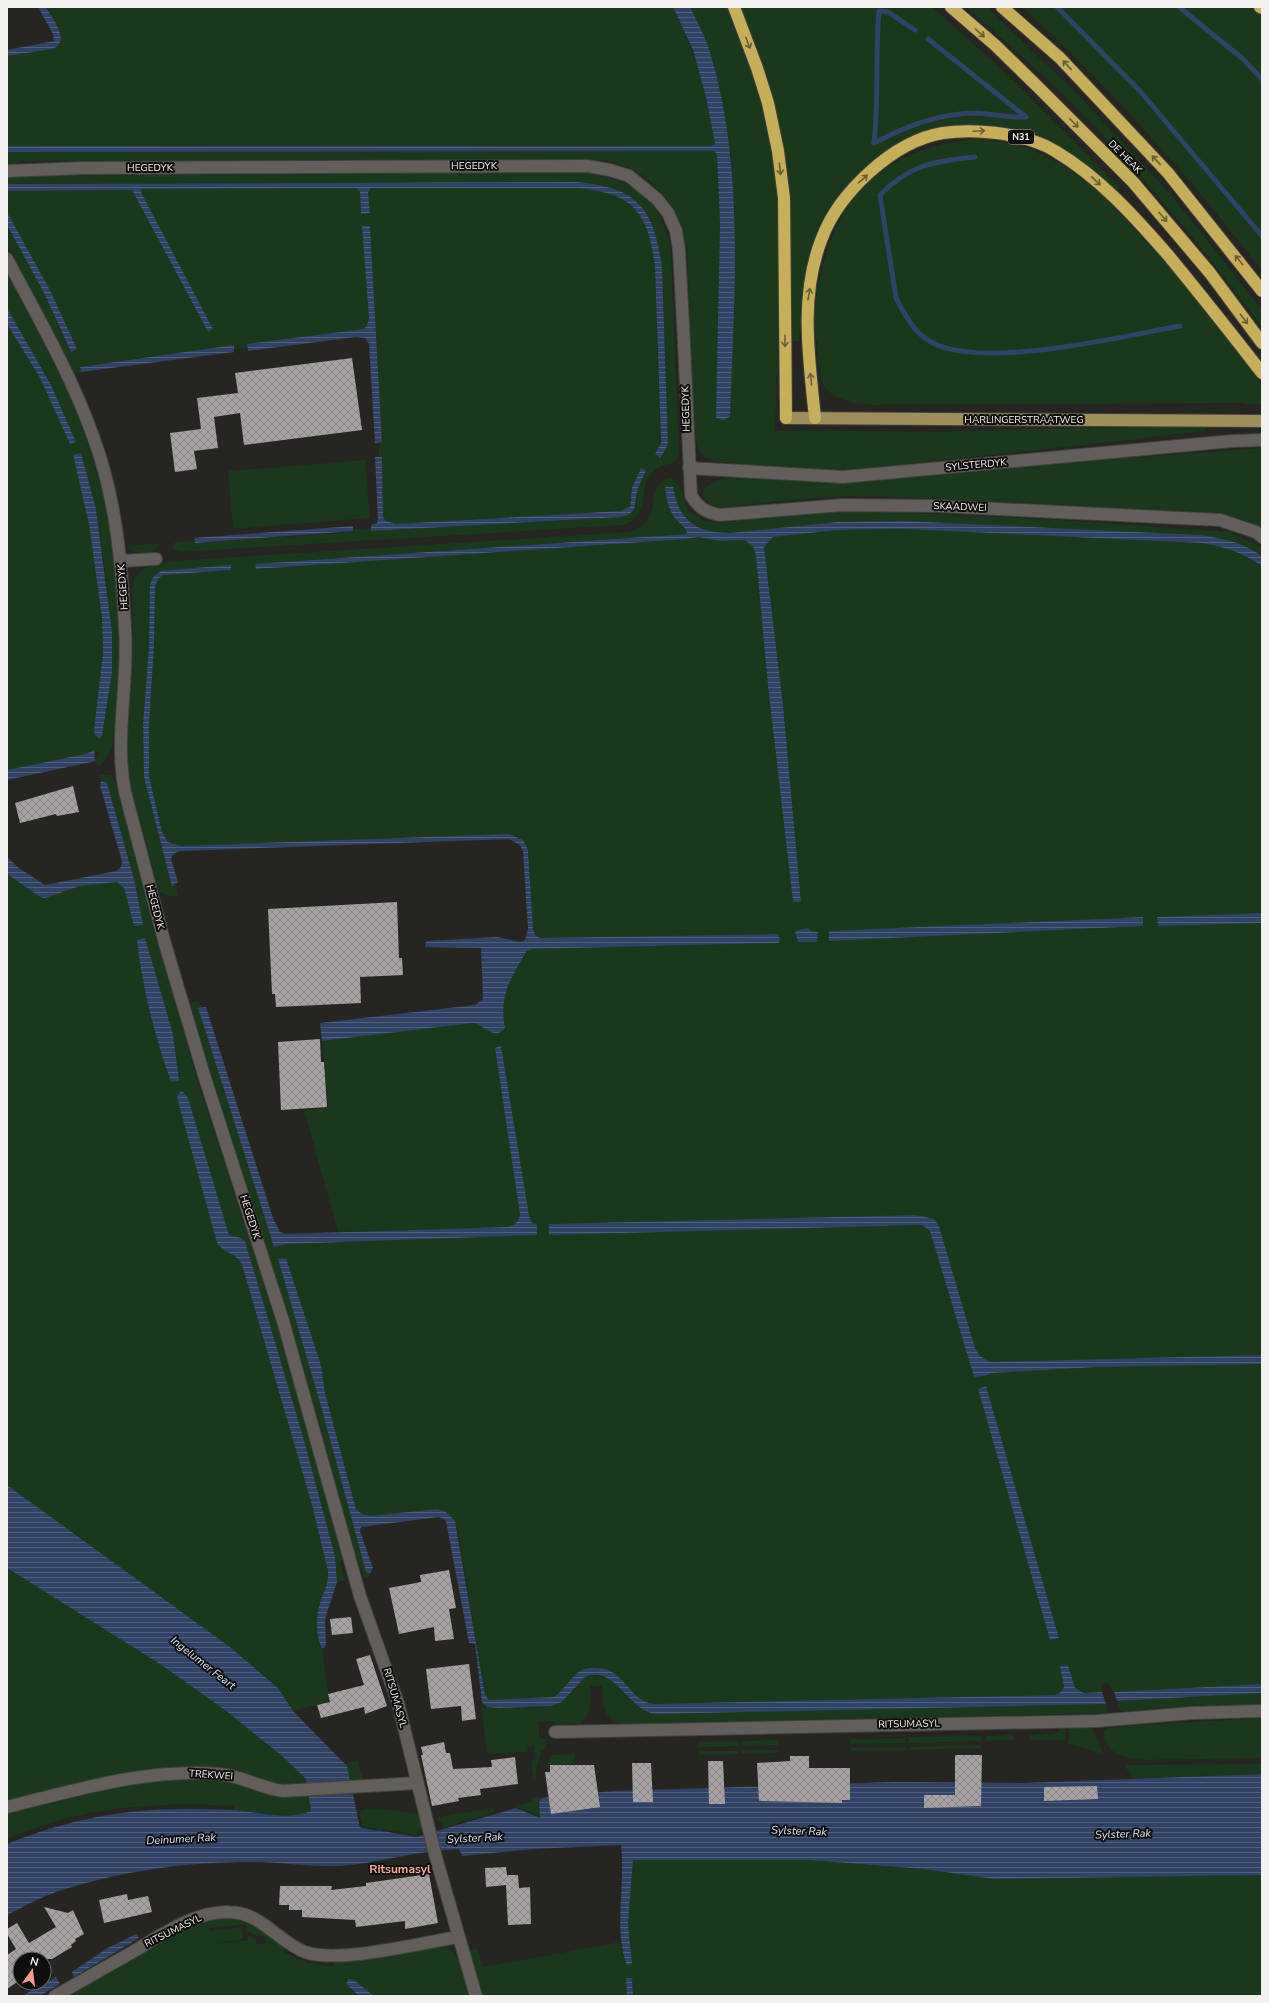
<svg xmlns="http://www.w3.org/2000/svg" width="1269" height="2003" viewBox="0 0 1269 2003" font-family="'Nunito Sans',sans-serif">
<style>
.green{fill:#19381c;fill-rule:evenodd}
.water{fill:url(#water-rules)}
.pier{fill:#272522}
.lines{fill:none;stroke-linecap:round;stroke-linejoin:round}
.stream{stroke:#304265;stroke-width:5}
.building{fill:url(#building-cross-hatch)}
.street-casing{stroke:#42403d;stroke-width:14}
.primary-casing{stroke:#42403d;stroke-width:14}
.highway-casing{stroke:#42403d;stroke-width:14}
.street{stroke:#625f5b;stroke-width:12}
.primary{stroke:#9e8e5a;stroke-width:12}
.highway{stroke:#c6ae5a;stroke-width:12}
.oneway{stroke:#6a5e34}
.labels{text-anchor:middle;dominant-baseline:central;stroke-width:4;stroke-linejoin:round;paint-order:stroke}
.shield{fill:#0f0e0d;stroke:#aeadab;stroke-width:1}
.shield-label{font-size:9px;font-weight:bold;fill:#f2f1ef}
.street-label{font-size:10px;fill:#f2f1ef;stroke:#0f0e0d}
.water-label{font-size:11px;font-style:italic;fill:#d5e3fd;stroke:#0f0e0d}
.quarter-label{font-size:12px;font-weight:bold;fill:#f8a69a;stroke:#0f0e0d}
</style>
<defs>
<pattern id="water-rules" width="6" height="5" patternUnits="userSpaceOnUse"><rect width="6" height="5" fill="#304265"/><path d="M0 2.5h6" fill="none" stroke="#4e5e7b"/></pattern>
<pattern id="building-cross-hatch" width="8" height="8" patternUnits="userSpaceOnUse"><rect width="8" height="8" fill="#a6a1a2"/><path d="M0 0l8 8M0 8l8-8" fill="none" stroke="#8a8687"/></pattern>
</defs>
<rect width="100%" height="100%" fill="#272522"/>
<!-- green -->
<g class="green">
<path d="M46,7H673C693,50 712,97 715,144L711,146H7V56L53,49L61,35Z"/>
<path d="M690,7H727C753,60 769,123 776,182C779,209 778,237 779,264C779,320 777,376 775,431H797L798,430L924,432L1206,425L1207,430L1131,440L867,468L830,470L734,465L733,463C710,461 695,460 696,432H694L687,250C680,209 654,173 613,162C605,160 596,160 588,160L19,161L14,165L7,166V152L714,151L717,154L720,224L719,318L735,224L731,154L707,44Z"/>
<path d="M738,7H932L1010,77L1120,188L1116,190C1075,155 1028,123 971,126C965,126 958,126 953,127C941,130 930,136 919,140C908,145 895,148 885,153C873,159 863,170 855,179C812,225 803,281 799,341H790L791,250L788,205Z"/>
<path d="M966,7H987L1083,100L1173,197L1262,310V327C1204,249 1142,174 1074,105C1039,71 1003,39 966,7Z"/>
<path d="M1022,7H1249L1262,15V271C1190,176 1110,87 1022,7Z"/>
<path d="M978,139L1003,142L1031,149L1059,163L1084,180L1106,198L1178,277L1222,331L1262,384V404L1248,405L1243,403L874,405L854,403L833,396L822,383L818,361L817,340L812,339C819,227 857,149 978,139Z"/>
<path d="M362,173H586C636,181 661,199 671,250L679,454C677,466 663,463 655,470C635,488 655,511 624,525L182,552L174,550L172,548L175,542L194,541L195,543L353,532V529L371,528V531L620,517L637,502L638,488L646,471L632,487L630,507L620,511L396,524L386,521L383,517L382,457H379V442H382L370,226H362L369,318L367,325L364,329L247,344V348L234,349L233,346L81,366V372L74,374L7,245V225L45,295L70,352L76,349L51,292L7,213V191L132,190L208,332L212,329L142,194L141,191L142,189L356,188L360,192L361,213H370L368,193L371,188H576C633,193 648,211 655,267L660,446L668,443L662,267C654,207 637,187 576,182L7,184V176H10Z"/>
<path d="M7,275C34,325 67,383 86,438C114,519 122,603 118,688C116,713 120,750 98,767L96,761L99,754L95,750L85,754L7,770V324L40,378L70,444L76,442L51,385L7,308ZM80,453L96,509L108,592L107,706L102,736L100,738V676L103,653L102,618L89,524L73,456Z"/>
<path d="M1262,448V528L1245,520L1220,513L880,496L827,497L720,507C712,507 707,501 703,494L704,489C712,481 722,479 733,477L837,483L898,479L1056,463Z"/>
<polygon points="365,460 370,518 233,529 228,471"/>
<path d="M668,478C682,478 682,498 687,508C693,518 711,523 721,523L803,513L869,511L1063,520L1229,532L1262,547V556L1252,549L1201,535L905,521L837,522L730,533C711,532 687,528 678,508C675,501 674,494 673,487H665C666,499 668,511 676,520C680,525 687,527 688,534L255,564L256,569L685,539L699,537L719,541L744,540L754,546L756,556L768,686L793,902L801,901L783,705L764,547L773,537L837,530L904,529L1201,543C1224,547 1242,552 1262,566V913L1157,917L1158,926L1262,923V1355L990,1362L980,1356L975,1348L939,1226L916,1215L549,1224L550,1235L922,1225L930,1231L974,1377L985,1376L992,1373L1097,1367L1262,1364V1684L1114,1692L1108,1683L1102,1684V1692L1084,1693L1075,1688L1068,1665L1061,1666L1064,1687L1061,1692L1056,1695L654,1704L645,1703L599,1667L554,1697L489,1700L485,1695L458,1531L437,1509L370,1516L362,1514L356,1509L325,1393L321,1365L286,1258L278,1259L322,1410L362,1558L366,1572L370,1573L371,1576L364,1578L357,1557L354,1558L325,1443L290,1321L222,1110L190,1003L198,1001L202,1008L198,1009L274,1247L287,1244L537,1235V1224H532L529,1215L501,1046L495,1049L520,1215C518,1223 515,1225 507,1227L338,1232L304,1110L328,1108L322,1041L473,1023C485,1025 494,1041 505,1027L503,1002L508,983L528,951L533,949L779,943L780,939L778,934L541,938L536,936L533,929L528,850L517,836L182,846L168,842L162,832L149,776V725L154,646L155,586L158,579L163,575L231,570V565L154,576L149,605V646L143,724L144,777L172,887L176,886L178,896H169L159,892L129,779L127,751L133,644L132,588L135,578L142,570L149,565L172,561L630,532C636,529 644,526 648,519C658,504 648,488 668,478ZM1143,917V926L829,941V931ZM808,928L817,941L798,942L795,931ZM986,1386L1059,1637V1638L1050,1640L978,1389Z"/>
<polygon points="161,543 153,552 144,554 130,550 127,546"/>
<path d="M99,775H110L115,780L196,1076L276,1322L344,1560L340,1562L345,1580L337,1582L335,1556L304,1440L245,1241L241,1238L229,1235L178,1094L177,1098L218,1244C227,1252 237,1254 242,1265L312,1505L328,1571L329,1580L326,1592L319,1607V1644L322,1648L329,1701L293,1711L278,1688L230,1647L7,1485V874L40,897C57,892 101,878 117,882C121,883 122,885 124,888L134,926V879L107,783L101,781ZM145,939L173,1034L179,1081L171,1082C155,1037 142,988 137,940Z"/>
<path d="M7,1568C110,1633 219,1693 306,1779L307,1785H279L235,1771L190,1768L7,1802Z"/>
<path d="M590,1675L610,1678L639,1708L648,1713L1106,1704L1107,1713L621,1724C602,1718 603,1703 602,1686H590C590,1701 594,1712 581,1723L555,1726V1721H539V1738L547,1739L544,1750L541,1751L534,1782L531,1761L536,1760L534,1746L527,1747L528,1752L487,1754L481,1707C500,1707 547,1712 562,1702C571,1696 578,1685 585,1677Z"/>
<polygon points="1262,1693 1262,1705 1155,1708 1125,1712 1120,1710 1117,1701"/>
<path d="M1262,1718V1758L1143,1760C1125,1758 1103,1753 1104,1731L1110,1727Z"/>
<path d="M1089,1727C1097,1731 1098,1746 1104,1754L1069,1744V1728Z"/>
<polygon points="1061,1728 1065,1728 1065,1740 1029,1740 1029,1735 1055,1734"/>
<polygon points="1014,1735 1014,1740 986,1741 986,1736"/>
<polygon points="981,1736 981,1741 909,1743 909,1737"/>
<polygon points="905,1738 905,1743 851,1744 851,1739"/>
<polygon points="779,1740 779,1745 742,1746 742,1741"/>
<polygon points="739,1741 739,1746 698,1747 698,1742"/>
<polygon points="981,1745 981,1748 909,1750 909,1747"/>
<polygon points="906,1747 906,1750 851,1751 851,1748"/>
<polygon points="742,1750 778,1750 778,1753 742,1754"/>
<polygon points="699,1751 739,1751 739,1754 699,1755"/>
<polygon points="575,1754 575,1764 548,1765 552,1755"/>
<polygon points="358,1760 363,1781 350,1782 347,1766 344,1764"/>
<polygon points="1262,1764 1262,1774 1133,1778 1124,1765"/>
<path d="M207,1778L309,1795L311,1811L296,1817L234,1810V1806C151,1802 84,1806 7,1839V1812L126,1784L167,1779Z"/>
<polygon points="537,1796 541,1798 538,1803 539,1816 515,1806 529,1802"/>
<polygon points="373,1808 419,1814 422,1828 418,1829 419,1834 416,1835 362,1826 359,1811"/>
<polygon points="493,1808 494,1812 443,1828 442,1823 435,1818"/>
<polygon points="633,1860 807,1860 924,1869 993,1879 1262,1875 1262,1996 633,1996 632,1979 627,1978 627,1996 482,1996 469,1951 477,1948 483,1967 620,1942 625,1959 632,1964 628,1923"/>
<path d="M229,1916L246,1920L283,1943L285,1953C301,1961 316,1966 334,1966V1963L347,1959L440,1945C463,1950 464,1977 470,1996H374L363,1987H349L359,1996H63L170,1935L201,1922ZM246,1924L247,1931L257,1936H263L265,1940L264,1944H257L255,1939L247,1934L248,1940L211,1944L243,1939L242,1927L209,1931V1928Z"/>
</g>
<!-- water -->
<g class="water">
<path d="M38,7H46C53,20 71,40 53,49L7,56V50L54,41L53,34Z"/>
<path d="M673,7H690C696,20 703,32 708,46C746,165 734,293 730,417L723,420L716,418L720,224L717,154L714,151L7,152V146H711L715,144L714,138L706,97L693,50Z"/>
<path d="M576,182C637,187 654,207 662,267L668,443L666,449L660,458L655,454L661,443L655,267C648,211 633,193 576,188H371L368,193L370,213L361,214L360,192L356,188L142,189L141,191L142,194L213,329L208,332L132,190L7,191V184H10Z"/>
<polygon points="7,212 51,292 77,349 71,352 45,295 7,225"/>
<polygon points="362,226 370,226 382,442 375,443 369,344 365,338 356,337 248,351 247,344 364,329 367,325 369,318"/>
<polygon points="7,308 51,385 76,442 70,444 40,378 7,324"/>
<polygon points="234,345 234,352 81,372 80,367"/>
<polygon points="81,453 96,509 112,632 112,672 102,736 100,738 95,736 94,730 103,653 102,618 89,524 73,455"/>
<polygon points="375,457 382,457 383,517 386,521 396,524 620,511 630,507 632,488 641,468 646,471 638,488 634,510 628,515 620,517 371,531 371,525 377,523 378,519"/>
<path d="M665,487H673C679,521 695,532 730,533L837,522L905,521L1201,535C1224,539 1243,542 1262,556V566C1242,552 1224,547 1201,543L904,529L837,530L773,537L764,547L783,705L801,902H793L768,686L756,556L753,546L744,540L719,541L699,537L685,539L256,569L255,564L687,534C687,527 678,523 674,517C668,508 666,498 665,487Z"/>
<polygon points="353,526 353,531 195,543 194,538"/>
<path d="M231,565V570L163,575L158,579L155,586L154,646L149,725V776L162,832L168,842L182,846L509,834L523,840L528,850L533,929L536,936L541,938L778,934L780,939L779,943L533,949L527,951C511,978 499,994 505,1028C494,1042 485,1025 473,1023L322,1041L320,1023L475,1005L483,999L481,948L425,947L426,941L497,937L521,942L525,940L528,929L523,851L520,845L509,839L182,851C176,852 173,853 171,859L178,882L172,887L144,777L143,724L149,646L150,584L154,576L161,571Z"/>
<polygon points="95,750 94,756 96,761 7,780 7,770 85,754"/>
<polygon points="101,781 107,783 134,879 143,925 134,926 124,888 117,882 80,886 45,898 40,897 7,874 7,857 19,868 45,885 116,871 121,867 122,861 100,786"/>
<polygon points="1262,913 1262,923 1158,926 1157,917"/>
<polygon points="1143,917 1143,926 829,941 829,931"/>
<polygon points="808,928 811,931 818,932 817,942 798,942 795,931"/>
<path d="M145,938L173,1034L179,1081L171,1082C155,1037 142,988 137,940Z"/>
<path d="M206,1007L273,1218L280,1232L285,1234L507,1227C515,1225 518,1223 520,1215L495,1048L501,1046L529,1215L532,1223L537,1224V1235L287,1244L274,1247L198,1008Z"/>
<path d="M182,1091L188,1098L229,1235L241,1238L245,1241L304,1440L335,1556L337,1582L325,1619L326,1644L325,1647L322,1648C316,1639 316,1618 319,1607C322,1593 329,1587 328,1571L312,1505L242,1265C236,1252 225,1254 218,1244C216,1241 215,1235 214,1232L177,1098L178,1094Z"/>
<polygon points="916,1215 934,1219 939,1226 975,1348 980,1356 990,1362 1262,1355 1262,1364 1097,1367 992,1373 985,1376 974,1377 930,1231 922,1225 549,1235 549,1224"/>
<path d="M286,1258L321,1365L325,1393L356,1509L362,1514L370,1516L437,1509L445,1511L455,1521L485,1695L489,1700L554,1697C564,1690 570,1678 580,1671C584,1668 590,1668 594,1668C625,1666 628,1701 654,1704L1056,1695L1061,1692L1064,1687L1060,1666L1068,1665L1075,1688L1084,1693L1102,1692L1106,1704L656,1714C628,1712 616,1664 585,1677L562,1702L552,1706L499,1708L487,1707L482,1702L475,1644L469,1643L446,1521L439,1517L361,1527L360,1531L373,1568L370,1573L366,1572L322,1410L278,1259Z"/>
<polygon points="986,1386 1059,1638 1050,1640 978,1389"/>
<path d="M7,1485L230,1647L278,1688L293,1711L347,1766L360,1827L416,1837L516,1808L540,1818L539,1803L541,1798L613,1791L894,1782L1025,1783L1262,1774V1875L993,1879L924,1869L807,1860H633L628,1923L632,1964L627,1965C613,1931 626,1882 621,1845L534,1849L462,1856L459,1849C419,1850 380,1863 340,1866C313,1867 288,1863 261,1862C190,1861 124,1870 56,1892C39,1898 23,1907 7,1915V1844C63,1821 121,1809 182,1809C199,1809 216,1809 233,1810C259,1812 287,1821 311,1811L306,1779L282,1756L225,1710L160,1664L7,1568Z"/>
<polygon points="1262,1684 1262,1693 1117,1701 1114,1692"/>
<polygon points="136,1934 139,1938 74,1977 72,1972 106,1949"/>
<polygon points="56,1977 60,1984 39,1996 22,1996"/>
<polygon points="626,1978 632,1978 633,1996 627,1996"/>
<polygon points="348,1979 354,1980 374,1996 359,1996 346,1984"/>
</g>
<!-- pier -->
<polygon class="pier" points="357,1806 362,1826 377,1829 377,1831 360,1827 356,1807"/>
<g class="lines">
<!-- stream -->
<g class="stream">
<polyline points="1057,7 1140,91 1262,236"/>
<polyline points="1179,7 1243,59 1262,79"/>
<path d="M874,143C907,126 939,113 977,113C993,114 1010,118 1026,117L928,39"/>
<path d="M874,143C879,99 875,55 879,11L888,12L915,30"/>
<path d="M975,157C934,161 909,165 880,195L896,298C904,313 912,329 926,339C974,373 1123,336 1180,326"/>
</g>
</g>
<!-- building -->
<g class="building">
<polygon points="352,358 362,430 244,445 240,413 214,417 218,448 194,451 197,469 175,472 170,433 201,429 197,398 238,393 235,373"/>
<polygon points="73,786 79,812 57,816 56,814 20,823 15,803"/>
<polygon points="397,902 399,958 402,958 403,975 360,977 361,1003 276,1007 275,994 272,994 268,909"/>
<polygon points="320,1039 321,1062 324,1062 327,1107 281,1110 278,1042"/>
<polygon points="449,1570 456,1608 449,1609 454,1639 435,1641 434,1627 399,1634 389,1588 421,1582 420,1575"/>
<polygon points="351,1617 353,1633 332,1635 330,1619"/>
<polygon points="370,1655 387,1706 365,1714 364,1707 321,1718 317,1705 330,1702 328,1694 364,1685 356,1659"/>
<polygon points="469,1664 476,1719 462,1721 461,1706 431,1709 426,1669"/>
<polygon points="444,1742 446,1753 450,1753 453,1769 492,1767 491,1760 515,1757 518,1784 480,1789 481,1795 458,1798 459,1801 432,1806 421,1755 423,1755 421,1747"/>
<polygon points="955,1755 982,1755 981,1806 924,1808 924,1795 955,1795"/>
<polygon points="790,1756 809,1756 809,1768 850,1768 850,1800 842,1800 842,1803 759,1801 757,1763 790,1761"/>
<polygon points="708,1761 723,1761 725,1804 709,1804"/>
<polygon points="632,1763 651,1763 653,1802 633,1802"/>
<polygon points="550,1765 594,1765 600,1807 551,1814 545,1772 550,1772"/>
<polygon points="1097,1786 1098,1799 1044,1801 1044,1787"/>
<polygon points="506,1867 507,1875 518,1875 519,1888 530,1887 531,1924 508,1925 506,1885 486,1887 485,1868"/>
<polygon points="429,1874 438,1923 405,1929 405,1921 356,1927 355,1920 302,1917 302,1910 289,1910 289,1905 279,1905 280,1886 332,1886 331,1890 366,1886 366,1883"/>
<polygon points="127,1894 128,1900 148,1896 152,1912 104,1923 99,1900"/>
<polygon points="44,1907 68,1913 73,1910 84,1934 75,1939 76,1941 71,1945 72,1947 52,1959 20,1959 20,1980 7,1989 7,1955 16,1949 7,1934 7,1929 17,1923 29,1943 56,1927"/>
</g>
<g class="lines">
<!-- street casing -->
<g class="street-casing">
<g id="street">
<path d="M7,171L84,168L587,166L610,170L629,176L657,199L668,213L676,231L679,250L683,323L691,495C697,507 706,512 719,515L843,505L938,506L1220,520L1256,532L1262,537"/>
<path d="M7,259C38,317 71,375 93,436C116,498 122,564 125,629C129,683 114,738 125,792L165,944L204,1075L283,1321L360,1596L398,1703L435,1854L476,1996"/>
<polyline points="689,468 843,477 1232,441 1262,440"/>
<polyline points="121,561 156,559"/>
<polyline points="555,1732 1097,1721 1192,1713 1262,1711"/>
<path d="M7,1807C76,1790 147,1768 219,1774C242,1776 261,1788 283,1791L417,1783"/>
<path d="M55,1996C80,1982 104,1968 129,1954C159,1937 193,1911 229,1912C261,1912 278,1942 305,1952C338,1964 421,1943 458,1937"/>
</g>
</g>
<!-- primary casing -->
<g class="primary-casing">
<polyline id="primary" points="786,418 1262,421"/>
</g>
<!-- highway casing -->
<g class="highway-casing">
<g id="highway">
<polyline points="734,7 757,68 768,103 778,151 784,198 786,418"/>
<polyline points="951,7 995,45 1038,87 1133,182 1210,273 1262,343"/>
<polyline points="1002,7 1060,58 1168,173 1262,291"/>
<polyline points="1260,7 1262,8"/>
<path d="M815,418C809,358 799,296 822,238C839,193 893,141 943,133C963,130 984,131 1004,134C1022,137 1040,141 1055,151C1099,177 1134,216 1168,255C1200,294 1231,333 1262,373"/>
</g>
</g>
<!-- street -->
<use href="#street" class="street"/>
<!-- primary -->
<use href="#primary" class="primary"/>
<!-- highway -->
<use href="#highway" class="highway"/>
</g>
<!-- one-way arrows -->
<defs><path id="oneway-shaft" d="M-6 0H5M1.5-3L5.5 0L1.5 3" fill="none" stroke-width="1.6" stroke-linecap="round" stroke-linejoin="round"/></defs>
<g class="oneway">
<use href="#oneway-shaft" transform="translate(980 33) rotate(41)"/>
<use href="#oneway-shaft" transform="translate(748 43) rotate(69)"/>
<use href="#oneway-shaft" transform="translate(1067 65) rotate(-133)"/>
<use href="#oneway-shaft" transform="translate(1074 123) rotate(45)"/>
<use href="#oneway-shaft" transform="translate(979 131) rotate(-3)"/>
<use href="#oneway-shaft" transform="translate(1156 160) rotate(-133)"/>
<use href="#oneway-shaft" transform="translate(780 169) rotate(83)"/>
<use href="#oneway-shaft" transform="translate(863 179) rotate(-41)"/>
<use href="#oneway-shaft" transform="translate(1096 181) rotate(44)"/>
<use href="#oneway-shaft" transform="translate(1163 217) rotate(50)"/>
<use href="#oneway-shaft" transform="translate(1239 260) rotate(-129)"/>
<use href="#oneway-shaft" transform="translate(809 294) rotate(-80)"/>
<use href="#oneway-shaft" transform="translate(1244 319) rotate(53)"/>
<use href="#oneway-shaft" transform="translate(785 341) rotate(90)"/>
<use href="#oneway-shaft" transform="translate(811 379) rotate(-96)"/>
</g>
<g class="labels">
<!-- shield labels -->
<rect class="shield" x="1008" y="130" width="26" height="14" rx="3"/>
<g class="shield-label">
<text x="1021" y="137">N31</text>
</g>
<!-- street labels -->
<g class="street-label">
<text transform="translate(1125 157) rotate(45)">DE HEAK</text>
<text x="474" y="166">HEGEDYK</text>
<text x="150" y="168">HEGEDYK</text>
<text transform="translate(686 409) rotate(-92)">HEGEDYK</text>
<text x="1024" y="420">HARLINGERSTRAATWEG</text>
<text transform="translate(976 465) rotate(-5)">SYLSTERDYK</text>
<text transform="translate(960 507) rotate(2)">SKAADWEI</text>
<text transform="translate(123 587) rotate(-94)">HEGEDYK</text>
<text transform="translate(155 907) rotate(75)">HEGEDYK</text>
<text transform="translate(250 1217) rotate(72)">HEGEDYK</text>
<text transform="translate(395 1698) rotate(74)">RITSUMASYL</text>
<text transform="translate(909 1724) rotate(-1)">RITSUMASYL</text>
<text transform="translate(211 1775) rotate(4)">TREKWEI</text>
<text transform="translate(173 1931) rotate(-26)">RITSUMASYL</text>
</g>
<!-- water labels -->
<g class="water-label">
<text transform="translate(203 1663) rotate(38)">Ingelumer Feart</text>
<text transform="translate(799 1831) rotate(2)">Sylster Rak</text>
<text transform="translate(1123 1834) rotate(-2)">Sylster Rak</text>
<text transform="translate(475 1838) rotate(-3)">Sylster Rak</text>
<text transform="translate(181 1839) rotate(-3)">Deinumer Rak</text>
</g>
<!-- quarter labels -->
<g class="quarter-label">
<text x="400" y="1869">Ritsumasyl</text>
</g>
</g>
<!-- border -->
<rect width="1269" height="2003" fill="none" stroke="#f2f1ef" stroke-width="16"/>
<!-- north arrow -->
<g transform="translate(32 1971) rotate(14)"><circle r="19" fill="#0f0e0d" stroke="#6a6967"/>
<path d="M0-3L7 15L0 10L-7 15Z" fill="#f59c90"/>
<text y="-6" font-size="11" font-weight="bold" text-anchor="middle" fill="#f2f1ef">N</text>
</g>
</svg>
